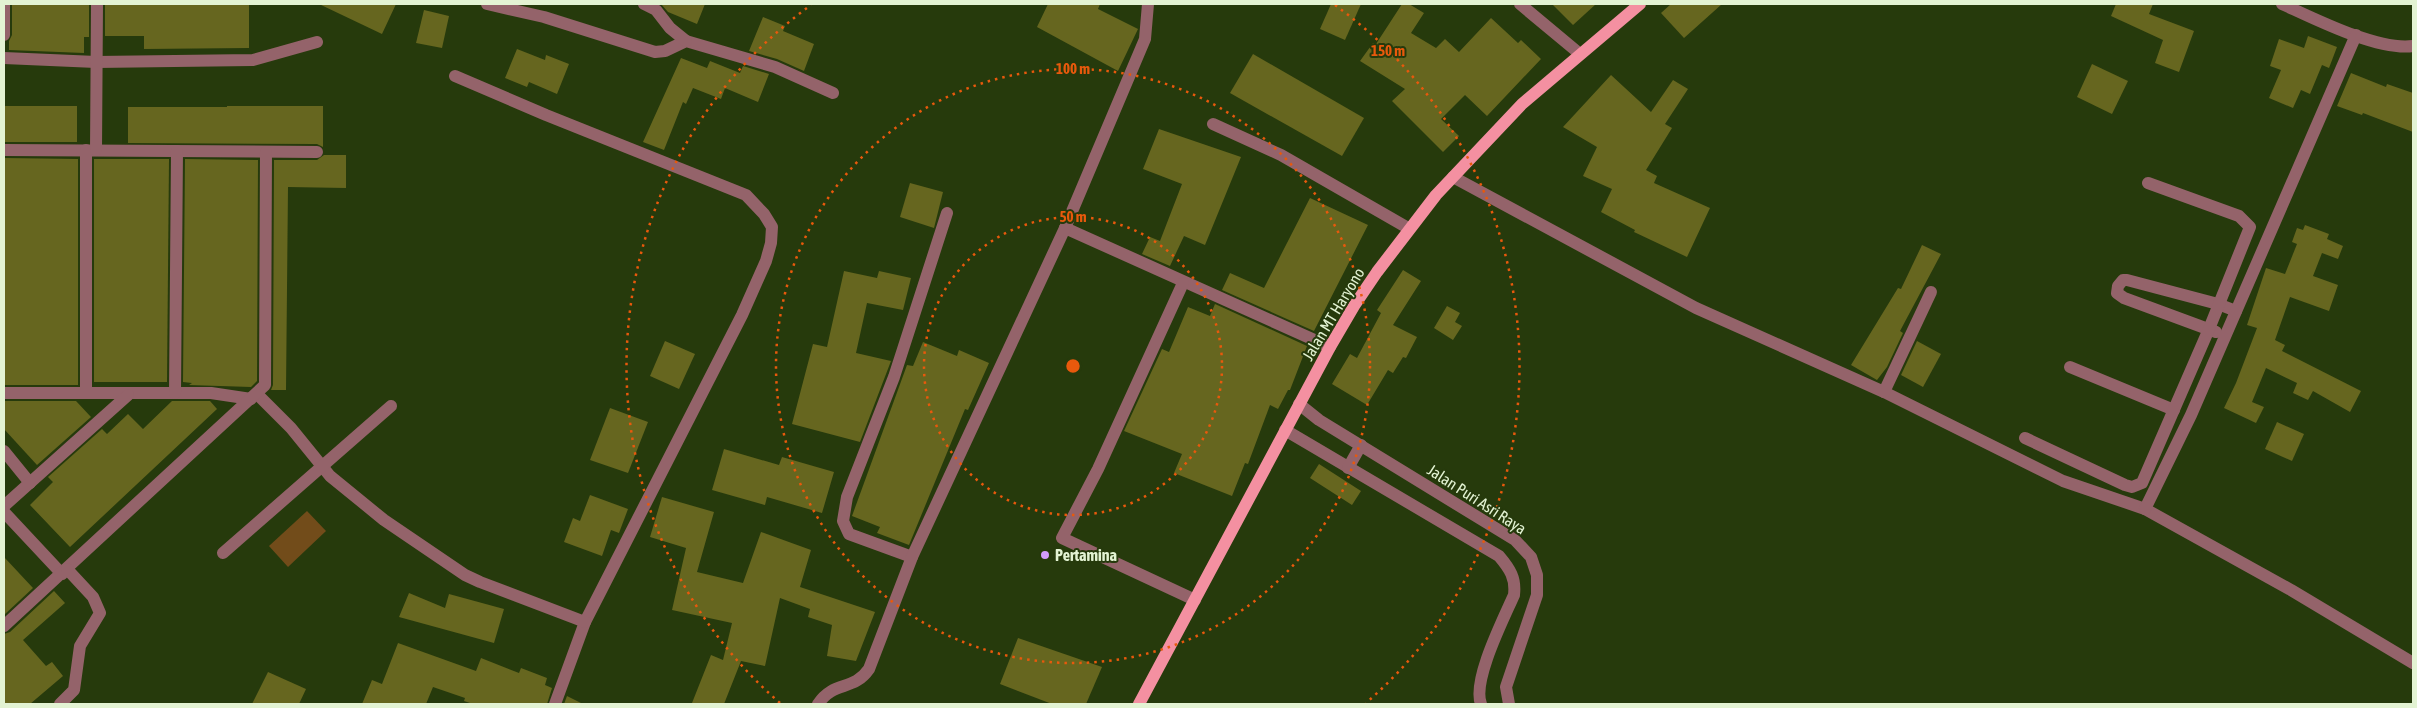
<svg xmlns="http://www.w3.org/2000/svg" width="2417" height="708" viewBox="0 0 2417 708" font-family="'Asap Condensed',sans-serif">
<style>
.green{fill:#724c1a}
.building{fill:#66661f}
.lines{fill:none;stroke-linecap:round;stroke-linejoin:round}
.minor{stroke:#94636a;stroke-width:12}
.major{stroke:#f490a1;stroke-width:12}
.ring{fill:none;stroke:#e8590c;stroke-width:2.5;stroke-dasharray:2.5 5}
.poi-dot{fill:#d39cfc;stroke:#263a0c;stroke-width:2}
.labels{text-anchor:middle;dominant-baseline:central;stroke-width:4;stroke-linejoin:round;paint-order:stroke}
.street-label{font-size:16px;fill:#e3f3d3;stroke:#263a0c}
.poi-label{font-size:16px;font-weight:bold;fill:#e3f3d3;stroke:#263a0c;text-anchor:start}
.centre{fill:#e8590c;stroke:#263a0c;stroke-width:2.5}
.ring-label{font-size:15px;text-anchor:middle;font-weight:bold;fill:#e8590c;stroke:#263a0c;stroke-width:4;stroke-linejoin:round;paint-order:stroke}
</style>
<rect width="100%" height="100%" fill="#263a0c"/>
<!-- green -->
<polygon class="green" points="307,511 326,531 288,567 269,546"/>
<!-- building -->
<g class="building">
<polygon points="12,4 89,4 89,37 84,37 84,53 9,50 9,41 12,35"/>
<polygon points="105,4 249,4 249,48 144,49 144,36 105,36"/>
<polygon points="319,4 396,4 382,34"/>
<polygon points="661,4 705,4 697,24 668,12"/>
<polygon points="1048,4 1100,4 1098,9 1138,29 1118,71 1037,27"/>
<polygon points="1331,4 1361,4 1345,40 1320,29"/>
<polygon points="1402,4 1409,4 1424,13 1411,33 1436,48 1445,39 1459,52 1491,18 1518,43 1521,40 1541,59 1487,116 1465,95 1441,119 1459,136 1443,152 1392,101 1405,89 1360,61 1373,43 1376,44"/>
<polygon points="1552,4 1596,4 1573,25"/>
<polygon points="1671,4 1722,4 1684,38 1661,13"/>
<polygon points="2116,4 2153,4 2149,14 2194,31 2179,72 2155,63 2163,40 2111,16"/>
<polygon points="424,10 449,16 442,48 416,43"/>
<polygon points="763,17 785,26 783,31 814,44 804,71 777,59 749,51"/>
<polygon points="2308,36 2337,47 2329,68 2322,65 2310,94 2301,90 2293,108 2269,98 2281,70 2270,66 2279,39 2304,48"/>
<polygon points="517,49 545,60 546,55 569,64 557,94 529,82 527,87 505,78"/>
<polygon points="1253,54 1364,118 1342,156 1230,93"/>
<polygon points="681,58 707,68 710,61 740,73 743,66 769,74 758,102 725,88 721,99 693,88 686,104 683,102 664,150 643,142"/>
<polygon points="2092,64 2128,81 2112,114 2077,97"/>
<polygon points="2351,73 2386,87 2387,84 2413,93 2413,132 2363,113 2362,115 2337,106"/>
<polygon points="1611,75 1651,112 1673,80 1688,89 1665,124 1672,128 1646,170 1657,176 1654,183 1710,208 1687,257 1634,232 1635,230 1601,212 1612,189 1583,176 1597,147 1563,127"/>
<rect x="4" y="106" width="73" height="36"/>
<polygon points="227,106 323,106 323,147 317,144 128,143 128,107 227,107"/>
<polygon points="1159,129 1241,157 1205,245 1184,236 1170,266 1142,254 1150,237 1160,241 1182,184 1143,169"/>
<polygon points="324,155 346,155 346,188 288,187 286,390 271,390 273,385 274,160 317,160"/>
<polygon points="4,158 78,159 78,385 4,385"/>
<polygon points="94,159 169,159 167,382 94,382"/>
<polygon points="185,159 258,160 257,381 251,387 189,385 192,383 183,382"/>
<polygon points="910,183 943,192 934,228 900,217"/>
<polygon points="1310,198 1368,225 1314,331 1222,290 1230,273 1264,288"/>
<polygon points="2305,225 2329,234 2327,239 2343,246 2338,259 2322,253 2313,276 2338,285 2329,311 2290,297 2275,340 2285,345 2282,351 2361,391 2350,412 2313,391 2308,400 2293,393 2297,383 2266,368 2252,402 2264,407 2256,423 2224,408 2236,383 2257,328 2247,325 2266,268 2285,274 2297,244 2292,242 2297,228 2303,230"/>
<polygon points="1922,245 1941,254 1900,331 1903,333 1887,367 1877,380 1851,365 1898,288 1901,289"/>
<polygon points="1403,270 1421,281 1393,325 1417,337 1406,358 1403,357 1393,373 1388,370 1367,405 1332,384 1350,354 1357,358 1381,313 1377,310"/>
<polygon points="844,271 877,278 879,271 911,278 903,310 867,303 856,353 891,361 860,442 792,424 813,344 827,347"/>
<polygon points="1215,304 1307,346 1290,390 1288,390 1278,409 1270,405 1248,464 1245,463 1232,496 1174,473 1182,454 1124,431 1162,349 1169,352 1188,307 1210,316"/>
<polygon points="1447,306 1460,313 1455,322 1462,326 1453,340 1434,328"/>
<polygon points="665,341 695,354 679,389 650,376"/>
<polygon points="1917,341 1941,354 1923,387 1901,375"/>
<polygon points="923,342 957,356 959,350 989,363 968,410 965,409 909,545 877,533 880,527 852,516 907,365 913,366"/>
<polygon points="4,401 76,401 91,417 37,465 4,429"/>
<polygon points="172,401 210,401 217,409 70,547 30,505 53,482 48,477 102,429 107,434 128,414 143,429"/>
<polygon points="610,408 648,422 628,473 590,460"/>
<polygon points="2277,422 2304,434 2292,461 2265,449"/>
<polygon points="724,449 779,465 782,457 834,472 822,513 767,497 765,505 712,490"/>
<polygon points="1319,464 1361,491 1352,505 1310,478"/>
<polygon points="590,495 628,509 619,533 611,530 602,556 564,542 573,518 580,521"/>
<polygon points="662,497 714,512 697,572 743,583 761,532 811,550 800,587 875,612 856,661 827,656 832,625 808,617 810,609 780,598 765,666 741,661 724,704 692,703 711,655 723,660 732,623 672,610 686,548 650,537"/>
<polygon points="4,557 33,588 4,615"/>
<polygon points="54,591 65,603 23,640 46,666 52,662 63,676 30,704 4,704 4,634 10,632"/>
<polygon points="409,593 445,608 449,594 504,609 494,643 399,617"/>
<polygon points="1018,638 1102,667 1086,704 1052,704 1000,684"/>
<polygon points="398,643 476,671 481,658 519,673 521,668 547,678 545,685 552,688 547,704 473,704 464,701 465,698 433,687 426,704 362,704 372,680 382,684"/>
<polygon points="268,672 306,689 299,704 252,704"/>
<polygon points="567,696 583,704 564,704"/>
</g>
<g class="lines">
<!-- minor -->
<g class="minor">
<polyline points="487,4 544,17 655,52 665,51 686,41 775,67 833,93"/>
<polyline points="644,4 656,10 670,28 686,41"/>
<polyline points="1520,4 1580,54"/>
<path d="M2282,4C2315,19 2378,51 2413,46"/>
<polyline points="4,35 4,4"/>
<polyline points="4,58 96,62 253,60 317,42"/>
<polyline points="455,76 546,115 746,195 764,214 772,227 771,243 766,261 742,315 585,622 555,704"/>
<polyline points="1213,124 1281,155 1408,228"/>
<polyline points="4,150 317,152"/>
<polyline points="86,150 86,392"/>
<polyline points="96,150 97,4"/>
<polyline points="1453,177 1696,308 1884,392 2063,481 2145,509 2291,590 2413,663"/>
<polyline points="1065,228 1330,347"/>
<polyline points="1183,283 1098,469 1062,538 1195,600"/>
<polyline points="2216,332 2124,298 2117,293 2118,286 2123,280 2127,280 2218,304 2236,311"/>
<polyline points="2070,367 2174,410"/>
<polyline points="1884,392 1931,292"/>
<polyline points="4,393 211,393 251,399"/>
<polyline points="175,393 177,151"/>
<polyline points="257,394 291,428 330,476 384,520 465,575 480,582 585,622"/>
<polyline points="1299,404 1319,420 1515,540 1531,557 1537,575 1537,595 1506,687 1509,704"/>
<path d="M1285,430L1499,556C1510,569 1516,578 1514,595C1503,620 1472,681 1481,704"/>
<polyline points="2025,438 2125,485 2132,487 2142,483 2209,329 2250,227 2239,216 2148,183"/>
<polyline points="4,451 30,483"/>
<polyline points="1348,468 1361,445"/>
<polyline points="4,506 128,395"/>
<polyline points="2145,509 2191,415 2356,35"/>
<polyline points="4,512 62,574"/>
<polyline points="223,553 391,406"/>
<polyline points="912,557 849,534 843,521 847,497 894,377 947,213"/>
<polyline points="4,626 265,385 266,152"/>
<polyline points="60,704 74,690 80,646 100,613 93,597 67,569"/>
<path d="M818,704C834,680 853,692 869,669L912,557L1065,228L1145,39L1148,4"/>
</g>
<!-- major -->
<polyline class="major" points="1139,704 1330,347 1354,306 1377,272 1436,195 1522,104 1640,4"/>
</g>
<!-- distance rings -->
<g class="ring">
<circle cx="1073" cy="366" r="149"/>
<circle cx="1073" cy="366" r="297"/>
<path d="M780 703A446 446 0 0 1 811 5M1335 5A446 446 0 0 1 1366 703"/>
</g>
<!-- markers -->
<circle class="poi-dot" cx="1045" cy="555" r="5"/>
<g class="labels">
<!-- street labels -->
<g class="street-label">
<text transform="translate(1333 314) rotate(-59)">Jalan MT Haryono</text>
<text transform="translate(1477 499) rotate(33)">Jalan Puri Asri Raya</text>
</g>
<!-- poi labels -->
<g class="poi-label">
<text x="1055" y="555">Pertamina</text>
</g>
</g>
<circle cx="1073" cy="366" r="8" class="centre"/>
<g class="ring-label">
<text x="1388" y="56">150 m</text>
<text x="1073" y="74">100 m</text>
<text x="1073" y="222">50 m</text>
</g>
<!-- border -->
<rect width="2417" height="708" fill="none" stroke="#e3f3d3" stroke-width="10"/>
</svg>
